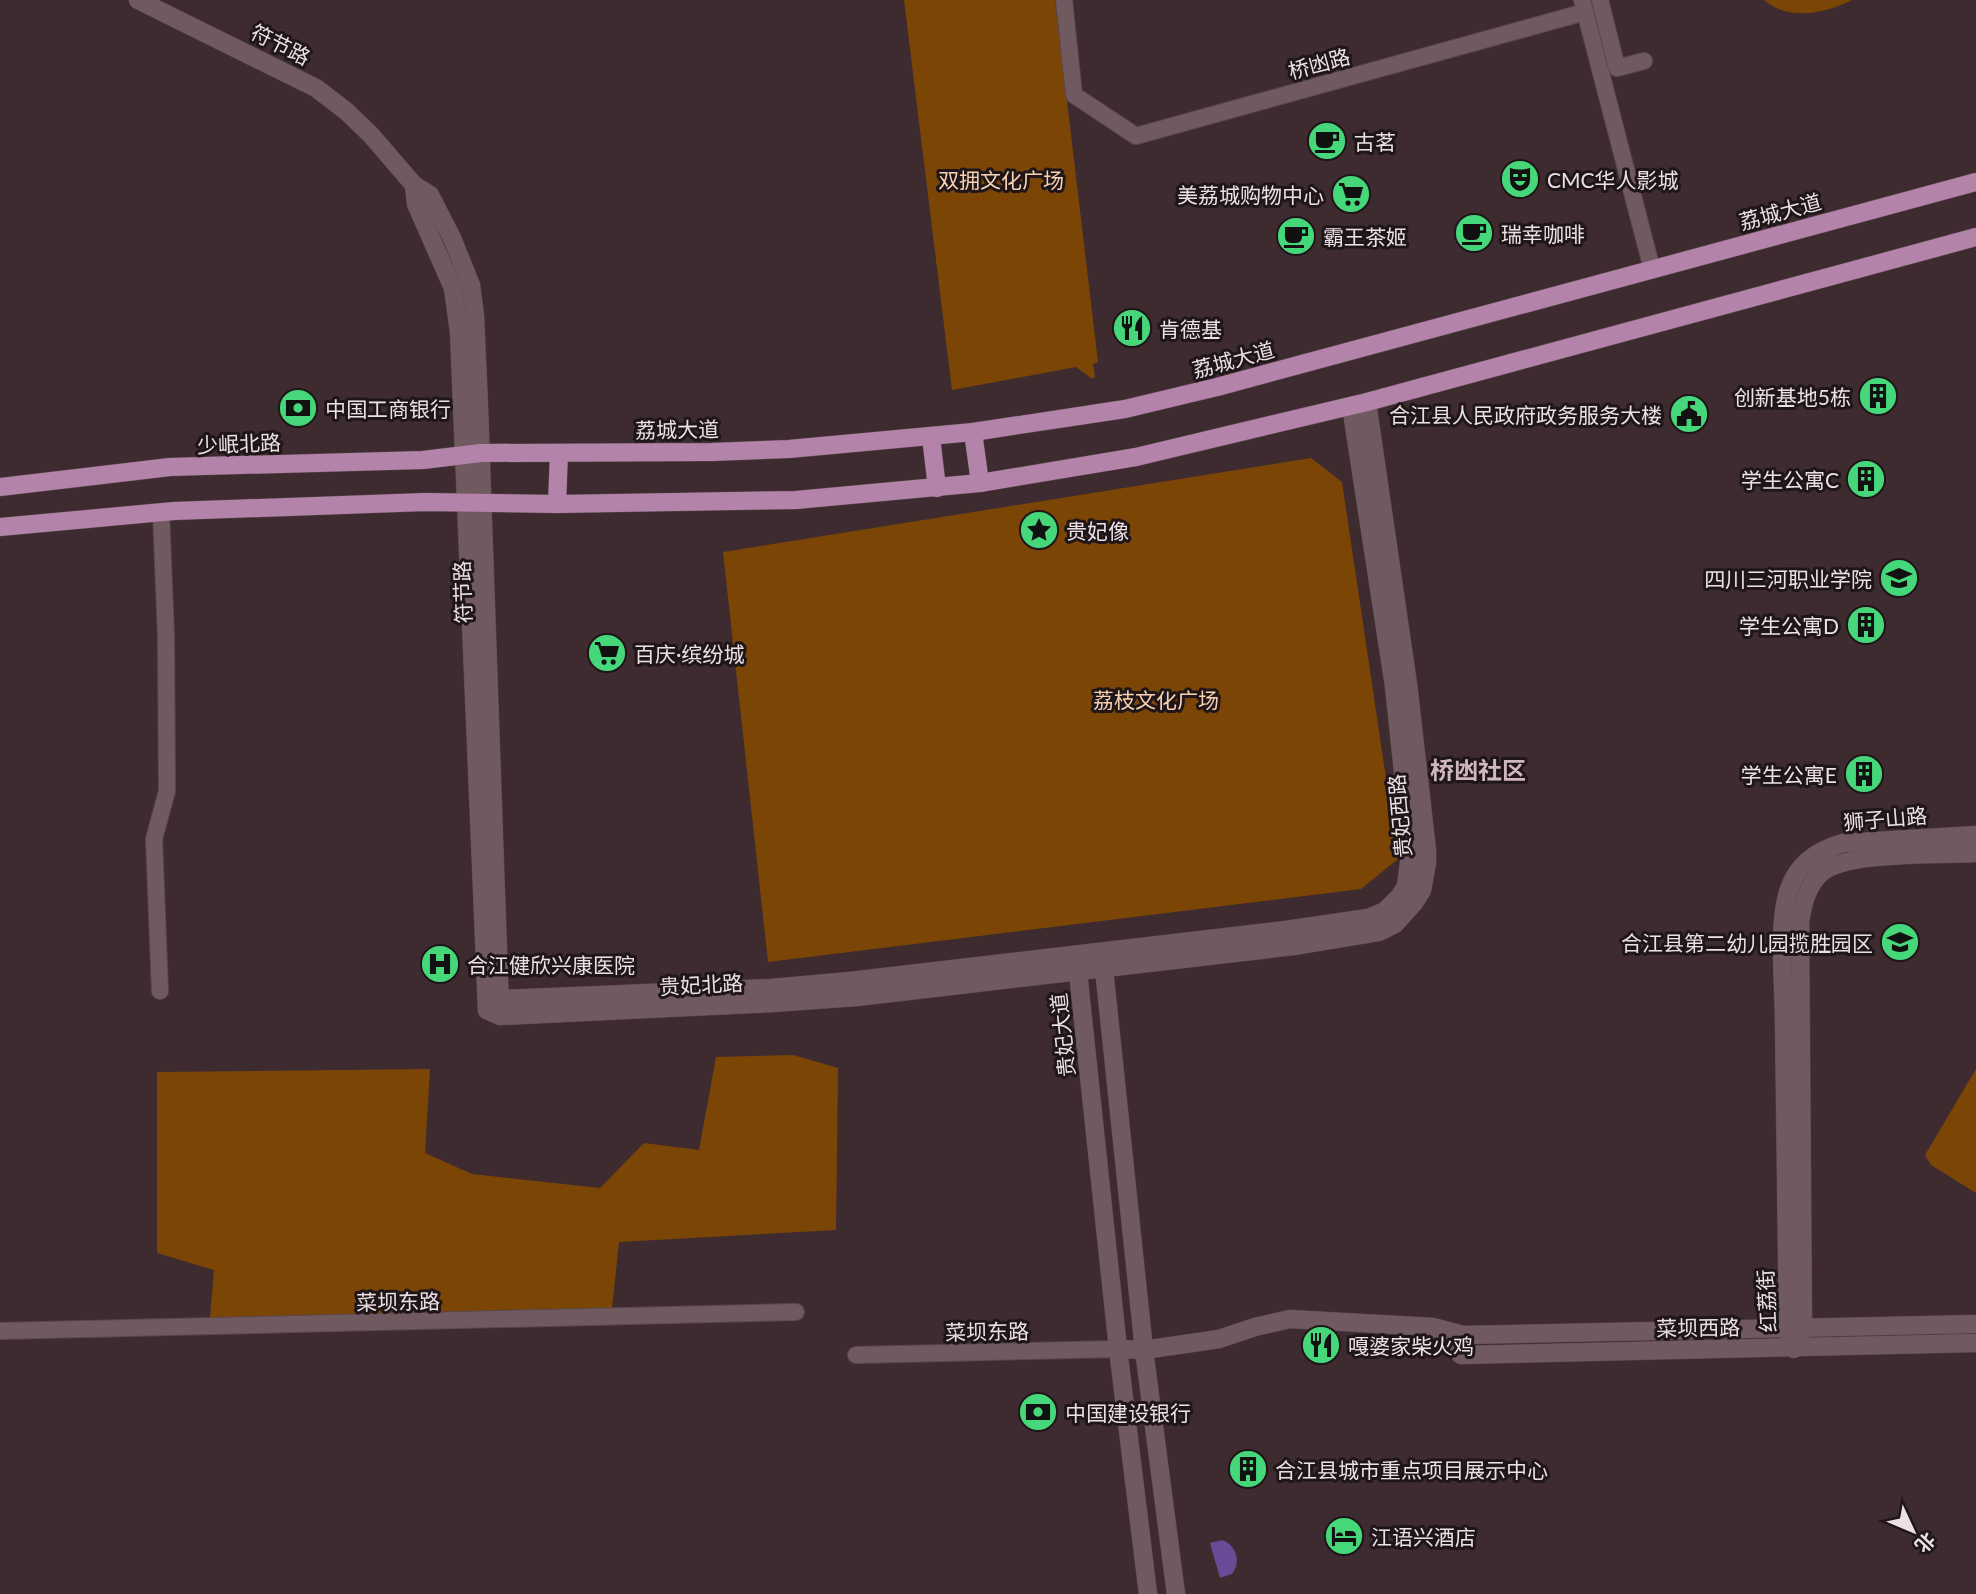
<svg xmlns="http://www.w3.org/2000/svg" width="1976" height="1594" viewBox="0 0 1976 1594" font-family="Lato,'Noto Sans SC',sans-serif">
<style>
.green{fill:#7b4506}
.water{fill:#694a97}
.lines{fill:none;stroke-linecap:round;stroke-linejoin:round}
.street-casing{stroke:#59484d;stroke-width:18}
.secondary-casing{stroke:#59484d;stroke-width:19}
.primary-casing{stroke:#59484d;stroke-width:19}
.street{stroke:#705a60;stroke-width:16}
.secondary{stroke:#705a60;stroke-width:18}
.primary{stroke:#b483a9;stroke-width:18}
.labels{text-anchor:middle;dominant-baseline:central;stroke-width:6;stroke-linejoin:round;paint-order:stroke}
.street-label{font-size:21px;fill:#ede0e3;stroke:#1f1619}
.poi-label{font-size:21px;fill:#ede0e3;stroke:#1f1619;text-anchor:start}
.park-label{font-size:21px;fill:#f8d1b1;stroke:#1f1619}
.quarter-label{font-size:24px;font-weight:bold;fill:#d0b7bd;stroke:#1f1619}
</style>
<rect width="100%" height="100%" fill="#3e2b30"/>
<!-- green -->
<g class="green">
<polygon points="904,0 1055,0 1098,362 1093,364 1095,378 1091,378 1076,367 952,390"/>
<path d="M1764,0H1852C1825,14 1788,21 1764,0Z"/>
<polygon points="1311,458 1342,482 1398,859 1361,889 768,962 723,552"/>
<polygon points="793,1055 838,1068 836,1230 619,1242 612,1308 210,1318 214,1270 157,1253 157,1072 430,1069 425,1153 472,1174 600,1188 644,1143 699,1150 716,1057"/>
<polygon points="1976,1069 1976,1193 1931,1165 1925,1155"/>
</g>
<!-- water -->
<path class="water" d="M1222,1540C1237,1545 1241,1563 1232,1574L1220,1578L1210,1543Z"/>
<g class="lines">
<!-- street casing -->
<g class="street-casing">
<g id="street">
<polyline points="1064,0 1074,95 1136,136 1585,12"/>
<polyline points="1582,0 1652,269"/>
<polyline points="1600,0 1617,68 1644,61"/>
<polyline points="160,991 154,839 167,791 166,636 161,512"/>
<polyline points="0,1331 796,1312"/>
<polyline points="856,1355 1118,1349"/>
</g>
</g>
<!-- secondary casing -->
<g class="secondary-casing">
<g id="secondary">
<polyline points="138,0 316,88 346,111 371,135 414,185 430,195 452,238 471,285 475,316 479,407 500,1009"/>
<polyline points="414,185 416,204 453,288 459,332 487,1010"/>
<polyline points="1097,961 1104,969 1144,1350 1176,1594"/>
<polyline points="1084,963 1078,972 1118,1349 1148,1594"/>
<polyline points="487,1010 500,1016 773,1003 857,997 1294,946 1379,932 1395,924 1414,903 1422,890 1427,863 1427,850 1408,684 1367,402"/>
<polyline points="487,1010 500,999 771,988 850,981 1293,929 1368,918 1385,911 1400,896 1406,886 1411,848 1394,686 1351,406"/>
<polyline points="1436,1329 1461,1355 1976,1343"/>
<path d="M1798,1339L1803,1329L1800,922C1803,903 1807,886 1821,873C1845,851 1941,855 1976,853"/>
<polyline points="1118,1349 1144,1350 1219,1339 1255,1327 1290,1319 1433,1327 1463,1335 1976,1324"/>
<path d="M1794,1349L1788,1330C1787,1227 1785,1124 1784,1021C1784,984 1777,923 1789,889C1798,863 1818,850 1843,843L1976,835"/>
</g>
</g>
<!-- primary casing -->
<g class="primary-casing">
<g id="primary">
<polyline points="973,432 980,483"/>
<polyline points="931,437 937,488"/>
<polyline points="0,487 170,467 423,460 481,453 712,452 789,449 973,432 1125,409 1217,387 1976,182"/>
<polyline points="557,504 559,453"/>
<polyline points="0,527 174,511 425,502 557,504 796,500 980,483 1136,457 1367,402 1976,237"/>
</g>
</g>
<!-- street -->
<use href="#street" class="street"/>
<!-- secondary -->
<use href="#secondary" class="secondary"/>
<!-- primary -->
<use href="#primary" class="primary"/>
</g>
<!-- icons -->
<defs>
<g id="cafe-disc" transform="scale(2.0125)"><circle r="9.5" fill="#46d77a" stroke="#1f1619"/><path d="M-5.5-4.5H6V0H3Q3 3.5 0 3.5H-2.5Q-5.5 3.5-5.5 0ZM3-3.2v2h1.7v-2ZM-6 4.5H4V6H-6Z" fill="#111"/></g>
<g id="theatre-disc" transform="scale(2.0125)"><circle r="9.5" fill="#46d77a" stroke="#1f1619"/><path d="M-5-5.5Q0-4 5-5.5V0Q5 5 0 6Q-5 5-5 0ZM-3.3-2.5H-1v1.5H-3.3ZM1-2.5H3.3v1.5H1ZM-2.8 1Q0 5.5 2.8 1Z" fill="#111"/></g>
<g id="supermarket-disc" transform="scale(2.0125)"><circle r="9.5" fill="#46d77a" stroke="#1f1619"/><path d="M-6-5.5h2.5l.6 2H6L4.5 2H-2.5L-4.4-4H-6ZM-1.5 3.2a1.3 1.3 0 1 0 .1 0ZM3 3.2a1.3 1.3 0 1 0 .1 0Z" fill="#111"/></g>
<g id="restaurant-disc" transform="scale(2.0125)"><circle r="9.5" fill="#46d77a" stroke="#1f1619"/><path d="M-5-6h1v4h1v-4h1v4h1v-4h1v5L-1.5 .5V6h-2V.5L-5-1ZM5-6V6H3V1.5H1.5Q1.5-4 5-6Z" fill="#111"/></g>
<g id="building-disc" transform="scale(2.0125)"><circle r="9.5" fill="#46d77a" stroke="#1f1619"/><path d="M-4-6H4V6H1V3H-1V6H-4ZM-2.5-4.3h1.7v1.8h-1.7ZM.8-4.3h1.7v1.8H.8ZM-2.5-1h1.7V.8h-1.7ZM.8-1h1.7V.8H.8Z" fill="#111"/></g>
<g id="bank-disc" transform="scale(2.0125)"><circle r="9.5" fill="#46d77a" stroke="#1f1619"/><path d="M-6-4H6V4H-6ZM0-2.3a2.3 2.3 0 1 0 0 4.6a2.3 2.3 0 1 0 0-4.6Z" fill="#111"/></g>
<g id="civic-disc" transform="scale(2.0125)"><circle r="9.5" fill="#46d77a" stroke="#1f1619"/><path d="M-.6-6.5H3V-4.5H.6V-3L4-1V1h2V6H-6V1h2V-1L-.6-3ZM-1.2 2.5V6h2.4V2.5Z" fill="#111"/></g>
<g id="sight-disc" transform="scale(2.0125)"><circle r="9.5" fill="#46d77a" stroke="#1f1619"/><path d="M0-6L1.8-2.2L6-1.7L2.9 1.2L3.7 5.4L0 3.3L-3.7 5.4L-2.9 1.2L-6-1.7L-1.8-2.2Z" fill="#111"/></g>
<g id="university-disc" transform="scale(2.0125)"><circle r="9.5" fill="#46d77a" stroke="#1f1619"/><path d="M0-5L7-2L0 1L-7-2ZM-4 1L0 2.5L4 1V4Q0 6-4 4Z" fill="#111"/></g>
<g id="school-disc" transform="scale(2.0125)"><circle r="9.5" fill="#46d77a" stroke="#1f1619"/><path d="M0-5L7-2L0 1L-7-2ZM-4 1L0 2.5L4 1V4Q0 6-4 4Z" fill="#111"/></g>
<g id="hospital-disc" transform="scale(2.0125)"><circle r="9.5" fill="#46d77a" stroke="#1f1619"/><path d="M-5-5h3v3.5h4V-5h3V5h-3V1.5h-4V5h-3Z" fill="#111"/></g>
<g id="hotel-disc" transform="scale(2.0125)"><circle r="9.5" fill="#46d77a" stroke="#1f1619"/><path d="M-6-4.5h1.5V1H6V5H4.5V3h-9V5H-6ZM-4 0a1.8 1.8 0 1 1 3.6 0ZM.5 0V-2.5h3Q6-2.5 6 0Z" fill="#111"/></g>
</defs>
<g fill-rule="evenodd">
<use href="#cafe-disc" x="1327" y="141"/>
<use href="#theatre-disc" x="1520" y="179"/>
<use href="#supermarket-disc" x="1351" y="194"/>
<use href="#cafe-disc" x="1474" y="233"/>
<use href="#cafe-disc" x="1296" y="236"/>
<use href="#restaurant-disc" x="1132" y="328"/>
<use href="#building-disc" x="1878" y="396"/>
<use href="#bank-disc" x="298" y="408"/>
<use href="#civic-disc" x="1689" y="414"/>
<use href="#building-disc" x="1866" y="479"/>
<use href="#sight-disc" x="1039" y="530"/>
<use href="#university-disc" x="1899" y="578"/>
<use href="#building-disc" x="1866" y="625"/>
<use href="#supermarket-disc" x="607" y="653"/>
<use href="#building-disc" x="1864" y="774"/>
<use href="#school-disc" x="1900" y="942"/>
<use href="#hospital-disc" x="440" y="964"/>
<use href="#restaurant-disc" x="1321" y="1345"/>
<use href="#bank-disc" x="1038" y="1412"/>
<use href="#building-disc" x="1248" y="1469"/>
<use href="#hotel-disc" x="1344" y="1536"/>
</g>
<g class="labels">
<!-- street labels -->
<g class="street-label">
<text transform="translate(281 44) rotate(27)">符节路</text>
<text transform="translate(1319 63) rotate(-15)">桥凼路</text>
<text transform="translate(1780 211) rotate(-15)">荔城大道</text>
<text transform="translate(1233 359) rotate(-15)">荔城大道</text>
<text transform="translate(677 429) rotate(-1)">荔城大道</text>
<text transform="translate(239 443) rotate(-2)">少岷北路</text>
<text transform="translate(462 592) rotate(-92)">符节路</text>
<text transform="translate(1399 816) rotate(-95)">贵妃西路</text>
<text transform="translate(1885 818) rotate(-5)">狮子山路</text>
<text transform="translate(701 984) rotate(-3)">贵妃北路</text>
<text transform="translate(1062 1035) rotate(-96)">贵妃大道</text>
<text transform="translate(398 1301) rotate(-1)">菜坝东路</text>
<text transform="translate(1766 1301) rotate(-93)">红荔街</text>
<text transform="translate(1698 1327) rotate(-1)">菜坝西路</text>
<text transform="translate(987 1331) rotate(-1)">菜坝东路</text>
</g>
<!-- poi labels -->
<g class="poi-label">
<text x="1354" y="141">古茗</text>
<text x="1547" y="179">CMC华人影城</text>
<text x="1324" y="194" text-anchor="end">美荔城购物中心</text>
<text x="1501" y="233">瑞幸咖啡</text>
<text x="1323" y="236">霸王茶姬</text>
<text x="1159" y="328">肯德基</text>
<text x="1851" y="396" text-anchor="end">创新基地5栋</text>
<text x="325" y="408">中国工商银行</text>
<text x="1662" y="414" text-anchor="end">合江县人民政府政务服务大楼</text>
<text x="1839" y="479" text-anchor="end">学生公寓C</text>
<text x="1066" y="530">贵妃像</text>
<text x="1872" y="578" text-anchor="end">四川三河职业学院</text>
<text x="1839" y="625" text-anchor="end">学生公寓D</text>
<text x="634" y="653">百庆·缤纷城</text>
<text x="1837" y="774" text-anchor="end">学生公寓E</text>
<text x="1873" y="942" text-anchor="end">合江县第二幼儿园揽胜园区</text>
<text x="467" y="964">合江健欣兴康医院</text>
<text x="1348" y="1345">嘎婆家柴火鸡</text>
<text x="1065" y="1412">中国建设银行</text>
<text x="1275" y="1469">合江县城市重点项目展示中心</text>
<text x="1371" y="1536">江语兴酒店</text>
</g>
<!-- park labels -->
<g class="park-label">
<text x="1001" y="179">双拥文化广场</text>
<text x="1156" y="699">荔枝文化广场</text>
</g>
<!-- quarter labels -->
<g class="quarter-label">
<text x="1478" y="769">桥凼社区</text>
</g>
</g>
<!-- north arrow -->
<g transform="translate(1913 1531) rotate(134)" stroke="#1f1619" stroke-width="5" paint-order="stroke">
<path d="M0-5L12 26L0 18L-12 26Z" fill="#ede0e3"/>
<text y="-10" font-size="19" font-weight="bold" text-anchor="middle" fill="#ede0e3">北</text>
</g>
</svg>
